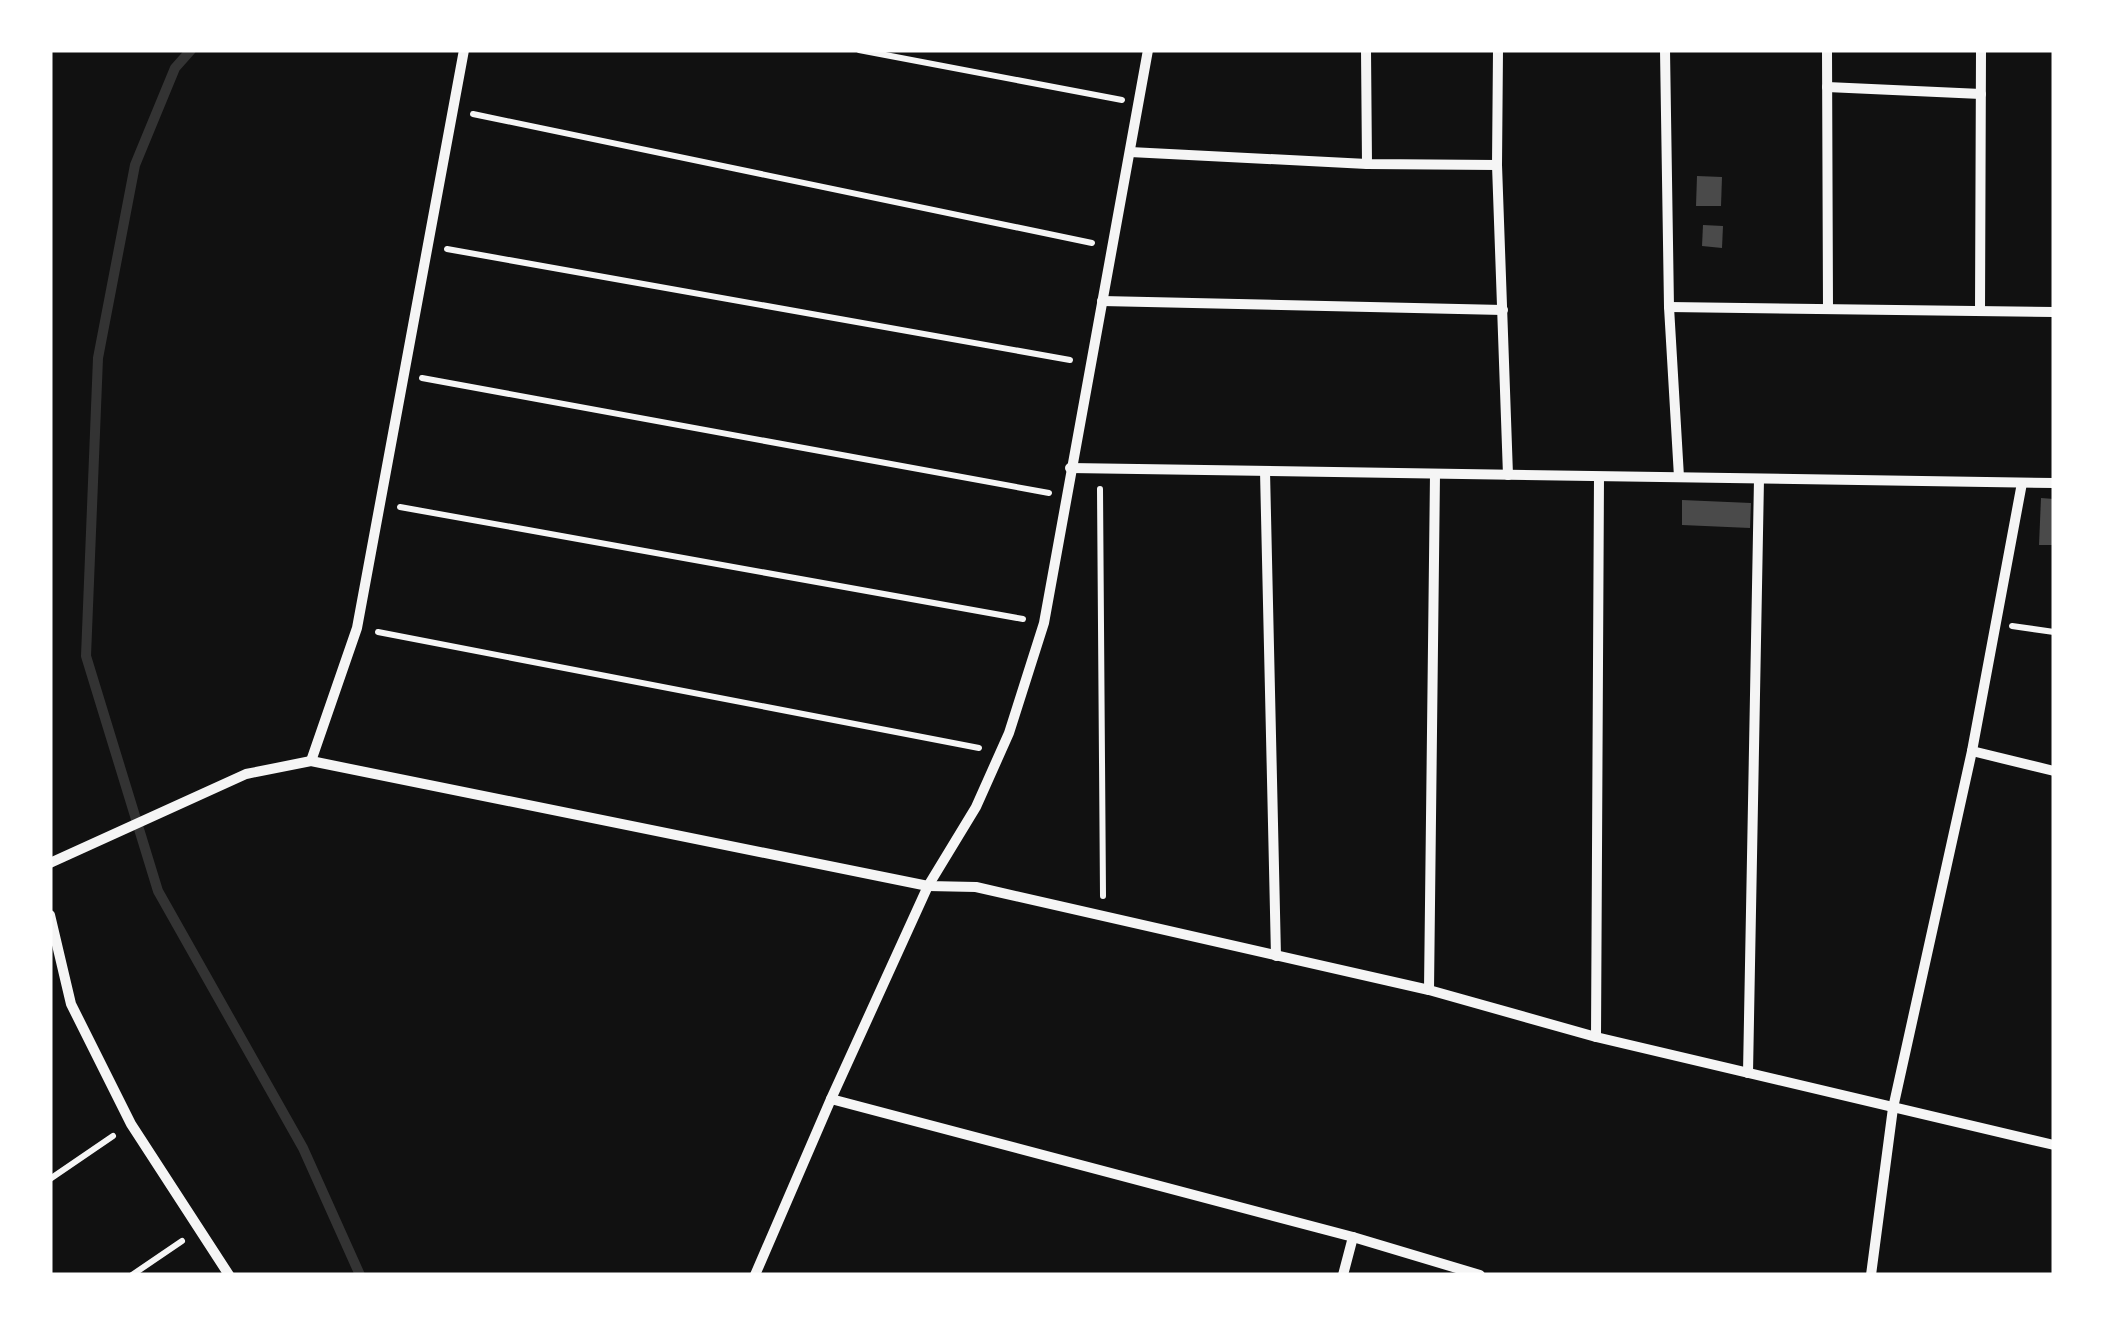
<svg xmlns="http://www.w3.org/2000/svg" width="2104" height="1325" viewBox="0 0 2104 1325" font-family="'PT Sans Narrow',sans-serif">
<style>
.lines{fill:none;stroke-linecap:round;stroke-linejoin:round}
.stream{stroke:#333;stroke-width:10}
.building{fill:#4a4a4a}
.path{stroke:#f5f5f5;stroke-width:6}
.minor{stroke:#f5f5f5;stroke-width:10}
</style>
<rect width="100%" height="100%" fill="#111"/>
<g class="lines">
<!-- stream -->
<polyline class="stream" points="191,50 175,68 135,165 98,358 86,656 158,891 303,1148 360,1275"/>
</g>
<!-- building -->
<g class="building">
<polygon points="1697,176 1722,177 1721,206 1696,206"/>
<polygon points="1703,225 1723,226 1722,248 1702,246"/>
<polygon points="2041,498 2054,499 2054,545 2039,545"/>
<polygon points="1682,500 1751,503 1750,528 1682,525"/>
</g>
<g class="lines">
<!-- path -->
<g class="path">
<polyline points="859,50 1122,100"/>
<polyline points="473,114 1092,243"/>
<polyline points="447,249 1070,360"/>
<polyline points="422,378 1049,493"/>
<polyline points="1100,489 1103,896"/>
<polyline points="400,507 1023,619"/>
<polyline points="2012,626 2054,632"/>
<polyline points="378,632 979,748"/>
<polyline points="50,1179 113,1136"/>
<polyline points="132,1275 182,1241"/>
</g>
<!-- minor -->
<g class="minor">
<polyline points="1366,50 1367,164"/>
<polyline points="1498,50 1497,165 1508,475"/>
<polyline points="1665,50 1669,307 1679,477"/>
<polyline points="1827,50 1828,308"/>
<polyline points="1827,87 1981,94"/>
<polyline points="1130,152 1367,164 1497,165"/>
<polyline points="1102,301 1503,310"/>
<polyline points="1669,307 2054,312"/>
<polyline points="1980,311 1981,50"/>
<polyline points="1070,468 2054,483"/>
<polyline points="1265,471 1276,956"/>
<polyline points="1972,751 2054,771"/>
<polyline points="311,761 357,628 464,50"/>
<polyline points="50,863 246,774 311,761 928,886 976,887 1429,990 1596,1037 2054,1145"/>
<polyline points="50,915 71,1004 131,1124 229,1275"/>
<polyline points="1429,990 1435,474"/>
<polyline points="1596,1037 1599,477"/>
<polyline points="1748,1073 1759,479"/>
<polyline points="831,1099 1353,1237 1480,1275"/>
<polyline points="755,1275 831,1099 928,886 976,807 1009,733 1044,623 1148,50"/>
<polyline points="1343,1275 1353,1237"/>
<polyline points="1871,1275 1893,1108 1972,751 2022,483"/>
</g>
</g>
<!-- border -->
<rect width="2104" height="1325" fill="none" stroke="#ffffff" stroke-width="105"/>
</svg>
